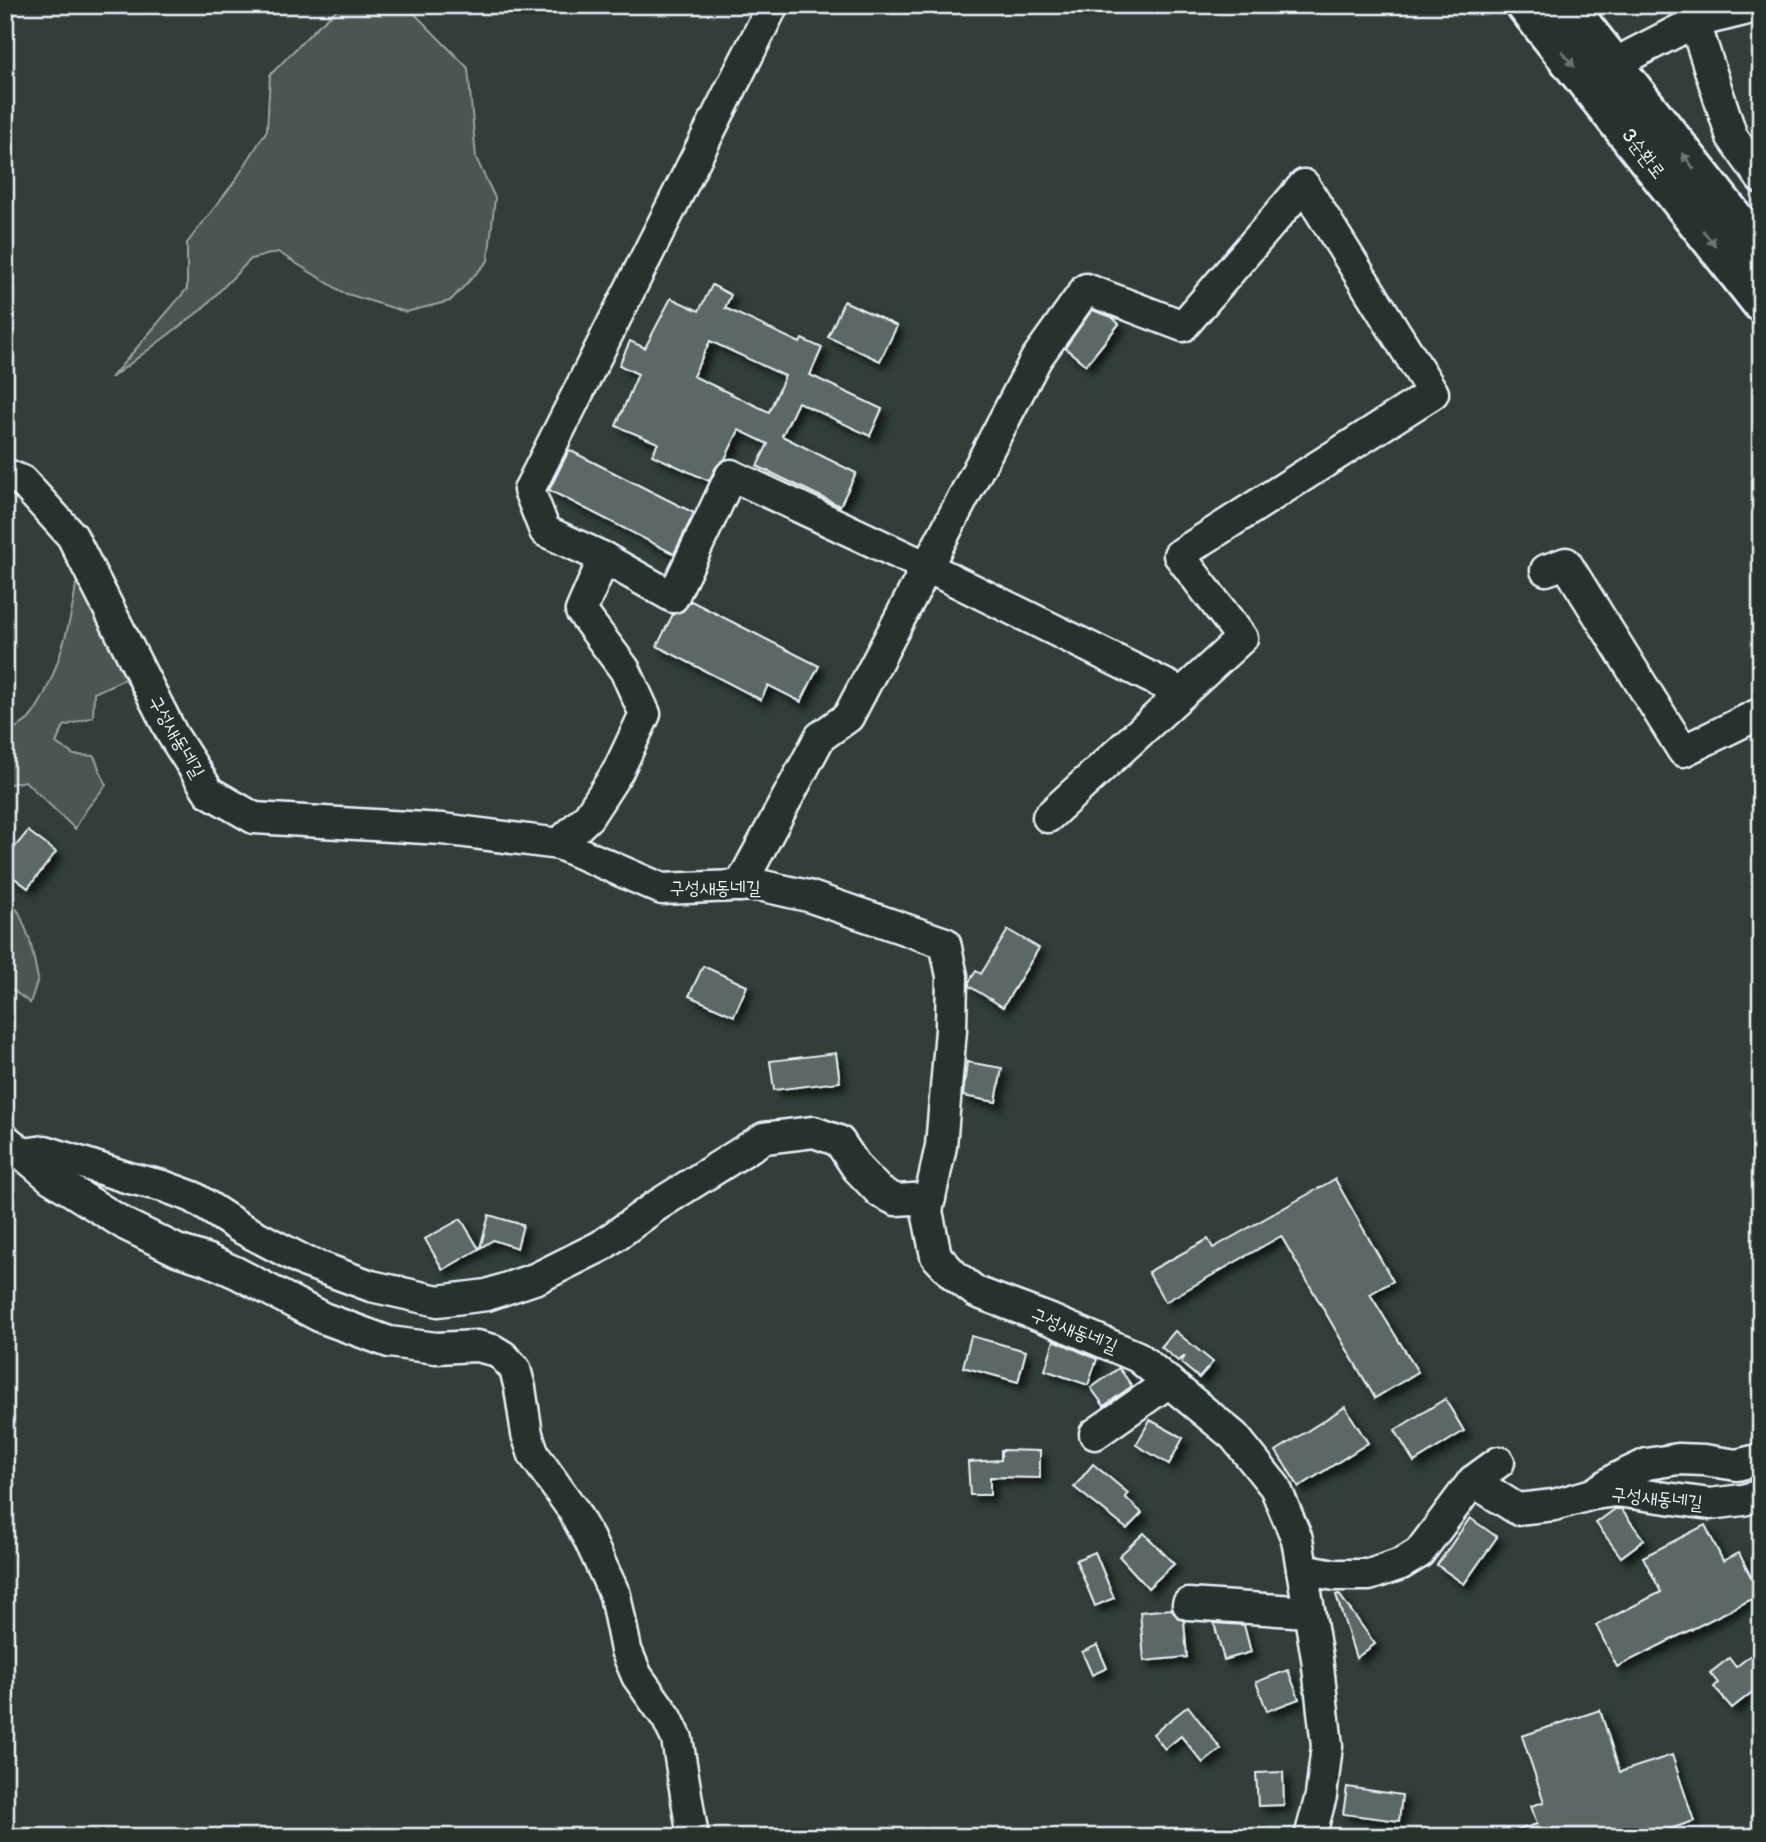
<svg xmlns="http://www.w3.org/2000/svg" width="1766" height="1842" viewBox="0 0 1766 1842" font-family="'Balsamiq Sans','Poor Story',sans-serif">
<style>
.green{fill:#495651;stroke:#98a4a4;stroke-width:2}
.building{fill:#5c6865;stroke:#e8f1f8;stroke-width:2;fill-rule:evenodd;filter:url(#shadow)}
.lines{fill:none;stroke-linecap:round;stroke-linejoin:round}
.minor-casing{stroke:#e8f1f8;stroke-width:35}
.highway-casing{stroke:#e8f1f8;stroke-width:44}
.minor{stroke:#26332d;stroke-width:30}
.highway{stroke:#26332d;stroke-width:38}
.oneway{fill:#6a7674}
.labels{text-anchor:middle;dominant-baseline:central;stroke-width:5;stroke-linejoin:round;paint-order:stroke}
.street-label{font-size:19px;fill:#e8f1f8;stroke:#26332d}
</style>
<defs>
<filter id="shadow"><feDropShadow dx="6" dy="6" stdDeviation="3.5" flood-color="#0009"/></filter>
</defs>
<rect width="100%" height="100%" fill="#323e39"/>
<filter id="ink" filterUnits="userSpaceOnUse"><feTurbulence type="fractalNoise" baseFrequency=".0143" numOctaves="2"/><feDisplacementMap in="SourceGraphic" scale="14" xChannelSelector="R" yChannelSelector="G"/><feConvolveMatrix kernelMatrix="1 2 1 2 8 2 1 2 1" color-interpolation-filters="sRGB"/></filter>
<g filter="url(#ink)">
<!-- green -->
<g class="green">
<polygon points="342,5 406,5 468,68 476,158 495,198 488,261 450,301 406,312 344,293 278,252 251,259 201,310 111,378 187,289 187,243 235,181 267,130 270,75 317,27"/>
<path d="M76,584L89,588L129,677L94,693L93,717L64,726L56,743L74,755L94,756L106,785L86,810L75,829L25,781L5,785V733C13,729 23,725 29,719C53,690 72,621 76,584Z"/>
<polygon points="5,898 19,912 30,940 38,979 30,1003 5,984"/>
</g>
<!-- building -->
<g class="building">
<path d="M712,285L731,295L725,308L800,343L802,339L822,348L810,375L882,409L870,436L798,402L782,436L856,473L840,506L757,466L768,444L739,430L725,459L716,467L709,481L652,455L658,443L616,426L638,374L619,365L630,341L645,348L671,298L699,311ZM710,341L785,376L769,412L693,376Z"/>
<polygon points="844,301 897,326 880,361 828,337"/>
<polygon points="1092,310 1112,317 1119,324 1086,365 1065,348"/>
<polygon points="569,450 694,513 674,554 549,490"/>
<polygon points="691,601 819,666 801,702 768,685 761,700 657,646 673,614 683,611"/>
<polygon points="28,831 56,852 28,888 5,871 5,859"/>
<polygon points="1008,930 1039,948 1003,1007 969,986 969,982 976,971 981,974"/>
<polygon points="703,966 747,986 734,1016 689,996"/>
<polygon points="836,1053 840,1082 774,1090 770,1061"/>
<polygon points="967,1062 1002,1068 996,1102 963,1096"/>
<polygon points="1335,1179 1393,1281 1370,1294 1418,1372 1375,1398 1281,1236 1165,1302 1148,1272 1208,1239 1213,1248"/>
<polygon points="489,1215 523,1225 517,1248 493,1240 480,1248"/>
<polygon points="461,1219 479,1249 443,1270 425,1239"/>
<polygon points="1175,1331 1213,1362 1199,1378 1181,1363 1185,1356 1178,1361 1161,1347"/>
<polygon points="971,1336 1026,1351 1018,1382 963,1367"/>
<polygon points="1054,1340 1097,1359 1088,1385 1045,1370"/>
<polygon points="1119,1368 1132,1386 1104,1406 1091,1388"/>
<polygon points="1445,1399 1464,1431 1414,1462 1395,1430"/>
<polygon points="1345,1407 1368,1443 1299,1487 1276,1451"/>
<polygon points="1150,1420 1183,1438 1169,1464 1136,1445"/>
<polygon points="1001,1450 1040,1451 1040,1478 990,1477 990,1495 970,1495 968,1462 1001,1460"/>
<polygon points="1093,1464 1128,1493 1125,1497 1142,1513 1127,1529 1074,1487"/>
<polygon points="1615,1509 1621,1509 1644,1540 1621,1557 1596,1523"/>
<polygon points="1470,1518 1497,1537 1464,1584 1437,1565"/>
<polygon points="1705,1525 1723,1561 1739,1553 1760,1595 1617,1667 1596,1625 1661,1592 1643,1557"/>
<polygon points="1144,1533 1174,1564 1148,1588 1119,1556"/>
<polygon points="1095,1552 1114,1598 1095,1606 1076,1560"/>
<polygon points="1339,1594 1375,1644 1356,1658 1336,1595"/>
<polygon points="1172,1609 1178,1618 1184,1621 1187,1657 1144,1661 1140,1612"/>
<polygon points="1214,1623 1244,1625 1251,1652 1224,1660"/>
<polygon points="1097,1645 1107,1668 1092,1675 1082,1652"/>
<polygon points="1761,1647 1761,1685 1732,1708 1714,1687 1718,1683 1710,1673 1729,1658 1736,1667"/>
<polygon points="1288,1670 1299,1699 1267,1711 1256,1682"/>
<polygon points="1188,1706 1221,1749 1203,1763 1181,1736 1165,1749 1153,1734"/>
<polygon points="1600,1710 1620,1772 1672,1755 1694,1821 1645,1837 1507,1837 1506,1834 1537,1824 1531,1806 1544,1802 1522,1736"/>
<polygon points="1283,1772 1284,1805 1258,1806 1256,1773"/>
<polygon points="1347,1787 1402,1795 1399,1821 1343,1814"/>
</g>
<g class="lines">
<!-- minor casing -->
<g class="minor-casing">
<g id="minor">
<polyline points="1689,5 1732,137 1761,178"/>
<polyline points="1631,55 1695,22 1761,6"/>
<polyline points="5,474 22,481 72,536 172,734 209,792 254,818 442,829 559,844 662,889 759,885 808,896 945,943 952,976 951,1030 941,1146 927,1211 936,1256 954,1275 976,1292 1051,1320 1138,1357 1234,1436 1275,1487 1297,1539 1317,1658 1327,1746 1321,1796 1310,1837"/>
<polyline points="604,558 673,597 731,475 927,567 1182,693"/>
<polyline points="1546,570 1566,563 1683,751 1761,713"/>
<polyline points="559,844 588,817 618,771 645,714 625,670 581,611 604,558 545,531 529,490 773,5"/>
<polyline points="740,886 820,737 848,717 1036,359 1086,289 1183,326 1304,185 1433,393 1179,555 1242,638 1048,817"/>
<polyline points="5,1139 51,1178 126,1225 177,1250 208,1260 237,1273 323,1318 389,1342 436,1348 477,1346 493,1350 503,1356 515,1369 520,1388 527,1434 534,1455 573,1510 589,1539 615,1595 626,1650 637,1676 667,1718 677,1739 693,1837"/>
<polyline points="23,1154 45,1151 129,1178 163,1186 193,1197 239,1227 306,1262 371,1286 438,1301 487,1295 537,1278 601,1246 656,1206 764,1138 814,1132 839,1141 857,1168 880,1192 896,1200 930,1198"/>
<polyline points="1095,1434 1169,1382"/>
<polyline points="1473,1481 1499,1462"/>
<polyline points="1594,1494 1616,1491 1710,1504 1743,1500 1761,1495"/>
<polyline points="1302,1569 1335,1575 1369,1575 1401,1564 1419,1553 1473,1481 1517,1509 1554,1505 1593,1494 1617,1478 1647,1464 1678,1459 1704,1460 1737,1465 1761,1459"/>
<polyline points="1188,1604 1309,1612"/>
</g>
</g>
<!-- highway casing -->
<g class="highway-casing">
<g id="highway">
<polyline points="1526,5 1761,302"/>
<polyline points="1566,5 1761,253"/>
</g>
</g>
<!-- minor -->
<use href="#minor" class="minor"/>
<!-- highway -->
<use href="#highway" class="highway"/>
</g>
<!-- one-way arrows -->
<defs><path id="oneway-solid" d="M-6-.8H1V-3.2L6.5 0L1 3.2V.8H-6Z" transform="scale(1.75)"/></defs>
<g class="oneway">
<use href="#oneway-solid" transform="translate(1568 59) rotate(52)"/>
<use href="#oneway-solid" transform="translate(1688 161) rotate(-128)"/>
<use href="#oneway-solid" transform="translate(1709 238) rotate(51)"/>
</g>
</g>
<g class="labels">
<!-- street labels -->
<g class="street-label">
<text transform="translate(1643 154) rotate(52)">3순환로</text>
<text transform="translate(176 737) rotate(60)">구성새동네길</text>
<text x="715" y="888">구성새동네길</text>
<text transform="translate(1074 1331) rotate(22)">구성새동네길</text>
<text transform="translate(1657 1499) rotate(6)">구성새동네길</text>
</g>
</g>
<!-- margin -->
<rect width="1766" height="1842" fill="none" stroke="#26332d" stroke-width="28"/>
<rect x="14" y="14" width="1738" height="1814" fill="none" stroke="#e8f1f8" stroke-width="2.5" filter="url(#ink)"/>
</svg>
